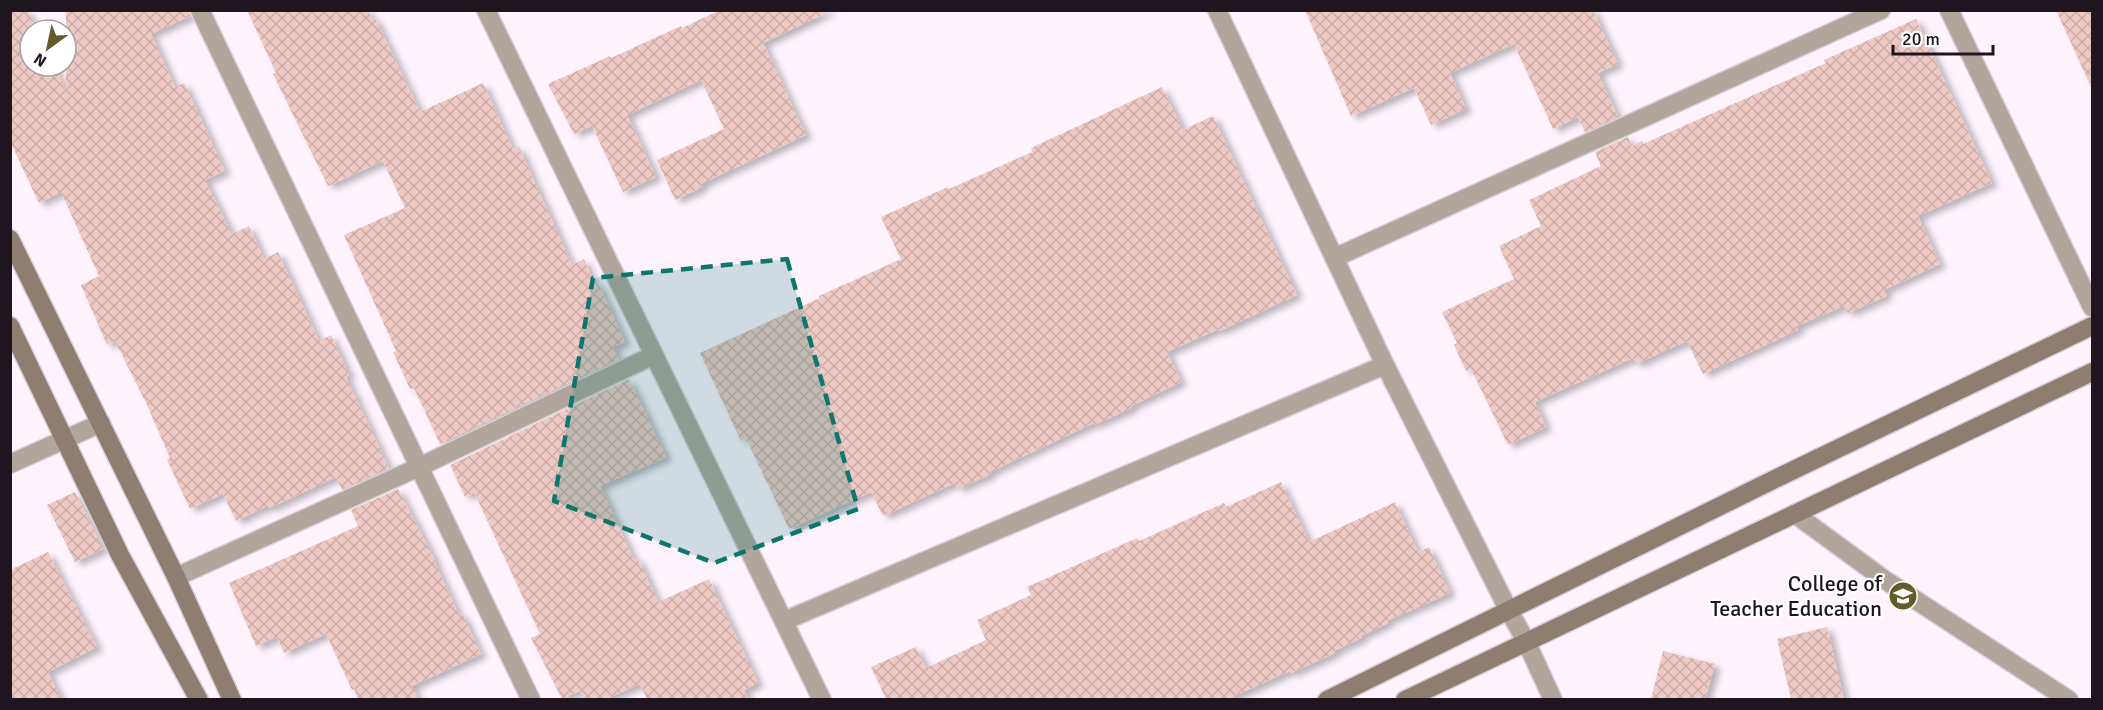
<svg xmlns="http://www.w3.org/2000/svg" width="2103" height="710" viewBox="0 0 2103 710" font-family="Signika,sans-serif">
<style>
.building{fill:url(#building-cross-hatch);filter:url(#shadow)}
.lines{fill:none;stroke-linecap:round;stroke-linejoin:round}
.lane-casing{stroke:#dbd0da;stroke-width:21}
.street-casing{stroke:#dbd0da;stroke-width:21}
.secondary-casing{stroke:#dbd0da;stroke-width:21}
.lane{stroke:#b0a69b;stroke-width:18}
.street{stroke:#b0a69b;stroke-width:18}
.secondary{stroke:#8d7e6f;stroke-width:18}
.marked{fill:#0f766e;fill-opacity:0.2;stroke:#0f766e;stroke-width:4.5;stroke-dasharray:12 8;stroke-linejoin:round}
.labels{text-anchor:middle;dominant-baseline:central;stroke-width:4.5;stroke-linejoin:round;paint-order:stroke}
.poi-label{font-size:22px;fill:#1e151e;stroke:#fff;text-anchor:end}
</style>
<defs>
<pattern id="building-cross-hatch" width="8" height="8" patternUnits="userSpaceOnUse" patternTransform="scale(1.5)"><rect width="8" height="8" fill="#efcac4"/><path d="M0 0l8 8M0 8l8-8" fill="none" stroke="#ccada8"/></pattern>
<filter id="shadow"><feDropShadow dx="6" dy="4" stdDeviation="3" flood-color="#0004"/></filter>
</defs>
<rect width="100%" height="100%" fill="#fff4fe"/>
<!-- building -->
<g class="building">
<polygon points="10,10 27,10 37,30 30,30 30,66 54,66 66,91 66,10 189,10 190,16 151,34 175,87 184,83 225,171 205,180 232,234 249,226 264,259 278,252 319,341 331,335 349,375 346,377 389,468 342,490 336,477 270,508 269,506 265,507 236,521 223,494 190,509 167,460 170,458 147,405 115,341 107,345 81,285 99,276 61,192 39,203 10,141"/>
<polygon points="247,10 368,10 372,19 375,18 420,112 483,83 513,149 519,147 572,265 584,259 595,285 598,283 625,342 613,347 619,359 440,444 414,388 410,389 393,352 396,351 344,235 405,208 383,161 328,186 273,74 276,73"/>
<polygon points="720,10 832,10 763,43 806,135 701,184 703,187 675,200 657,160 724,129 701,80 627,115 656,177 623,192 592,126 574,134 548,84 610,56 611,58 681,26 682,28"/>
<polygon points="1305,10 1593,10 1618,64 1598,73 1618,117 1585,132 1578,117 1553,129 1514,44 1450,73 1466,109 1431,125 1414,88 1351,116"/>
<polygon points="2056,10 2092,10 2092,89"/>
<polygon points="1916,19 1992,183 1918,216 1940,264 1884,290 1887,296 1848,313 1844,306 1797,326 1798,330 1703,374 1687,341 1636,364 1633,358 1535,402 1546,427 1508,445 1471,369 1466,371 1454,345 1457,343 1442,312 1514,279 1499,246 1541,226 1529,200 1601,166 1595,152 1628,137 1632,146 1642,141 1643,144 1826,63 1824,60"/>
<polygon points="1162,87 1183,130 1213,116 1297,295 1220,331 1219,329 1167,352 1181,382 1131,406 1132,408 1094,425 1094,423 990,472 991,474 958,489 955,483 883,516 871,492 789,529 746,438 741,441 700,353 820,298 819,296 901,259 881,217 948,187 949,189 1032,152 1031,148"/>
<polygon points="629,379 666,457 600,486 634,560 638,558 658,602 709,579 758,683 744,690 748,699 647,699 640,684 606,699 584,699 580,691 562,699 531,638 540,634 474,492 465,497 450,465"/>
<polygon points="1281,482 1309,542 1395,502 1418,552 1429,547 1450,593 1387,621 1388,623 1361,636 1362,638 1334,651 1335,653 1291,673 1290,671 1228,699 886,699 871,667 916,647 926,668 986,640 977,620 1031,595 1027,587 1137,538 1139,541 1224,503 1226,507"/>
<polygon points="398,489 436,562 435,563 459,615 462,613 481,654 412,686 418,699 358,699 354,689 352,690 326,634 284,653 277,637 256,646 229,583 358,526 351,510"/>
<polygon points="75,492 103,549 75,562 47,505"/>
<polygon points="48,552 97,647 48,672 61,699 10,699 10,570"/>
<polygon points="1827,627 1844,699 1791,699 1777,639"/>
<polygon points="1663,651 1715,664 1705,699 1651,699"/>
</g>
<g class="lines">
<!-- lane casing -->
<g class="lane-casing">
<polyline id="lane" points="1795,514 1885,580 2069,700"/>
</g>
<!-- street casing -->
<g class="street-casing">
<g id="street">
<polyline points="200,10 531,700"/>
<polyline points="486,10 822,700"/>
<polyline points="1217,10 1385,365 1509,611 1526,641 1553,700"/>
<polyline points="1949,10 2092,307"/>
<polyline points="1334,258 1881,10"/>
<polyline points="10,464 101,423"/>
<polyline points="176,577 419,467 654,355"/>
<polyline points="784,621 1385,365"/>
</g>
</g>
<!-- secondary casing -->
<g class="secondary-casing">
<g id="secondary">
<polyline points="10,239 176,577 232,700"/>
<polyline points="10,326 120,555 199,700"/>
<polyline points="1327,700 1775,479 2092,326"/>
<polyline points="1405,700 2092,372"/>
</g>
</g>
<!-- lane -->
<use href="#lane" class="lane"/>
<!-- street -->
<use href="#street" class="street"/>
<!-- secondary -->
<use href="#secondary" class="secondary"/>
</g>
<!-- marked area -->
<path class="marked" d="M787,259L858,509L714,563L554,501L593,278Z"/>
<!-- icons -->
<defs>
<g id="university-disc" transform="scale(1.5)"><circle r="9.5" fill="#615c29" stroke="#fff"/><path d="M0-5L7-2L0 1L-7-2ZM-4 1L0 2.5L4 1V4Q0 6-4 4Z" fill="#fff"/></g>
</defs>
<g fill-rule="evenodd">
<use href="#university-disc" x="1903" y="596"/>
</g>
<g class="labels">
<!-- poi labels -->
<g class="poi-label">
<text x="1882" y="583">College of<tspan x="1882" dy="25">Teacher Education</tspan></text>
</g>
</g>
<!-- border -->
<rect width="2103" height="710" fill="none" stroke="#1e151e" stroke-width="24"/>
<!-- north arrow -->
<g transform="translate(48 48) rotate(213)"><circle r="28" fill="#ffffff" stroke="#a5a1a5" stroke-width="1.5"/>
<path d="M0-4.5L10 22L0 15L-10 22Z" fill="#615c29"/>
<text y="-9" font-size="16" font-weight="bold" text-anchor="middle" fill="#1e151e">N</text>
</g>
<!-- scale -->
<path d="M1893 45v9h100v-9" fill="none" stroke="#1e151e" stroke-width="3"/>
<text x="1902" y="45" font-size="18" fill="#1e151e" stroke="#ffffff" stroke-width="4.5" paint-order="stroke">20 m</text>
</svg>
